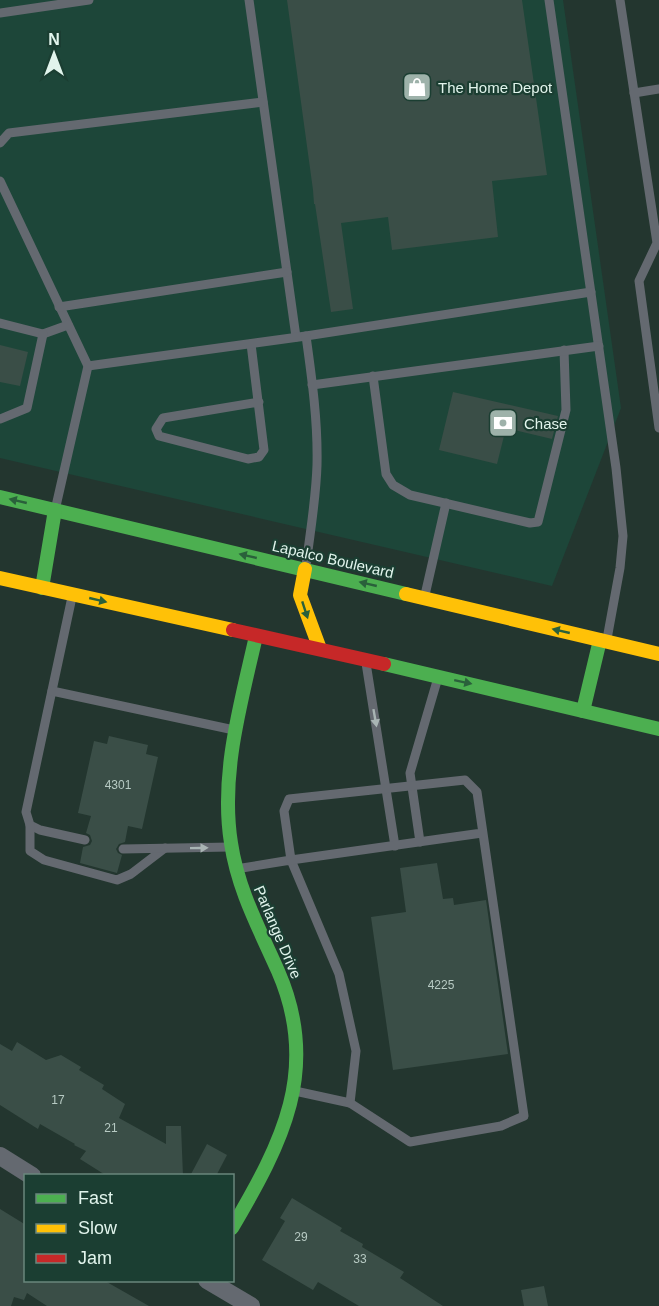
<svg xmlns="http://www.w3.org/2000/svg" width="659" height="1306" viewBox="0 0 659 1306" font-family="Helvetica,sans-serif">
<style>
.built{fill:#1d4639}
.building{fill:#3a4e47}
.lines{fill:none;stroke-linecap:round;stroke-linejoin:round}
.lane{stroke:#646970;stroke-width:9}
.street{stroke:#646970;stroke-width:18}
.fast{stroke:#4caf50;stroke-width:14}
.slow{stroke:#ffc107;stroke-width:14}
.jam{stroke:#c62828;stroke-width:14}
.oneway{fill:#2a603b}
.oneway2{fill:#a9b5b4}
.labels{text-anchor:middle;dominant-baseline:central;stroke-width:4.5;stroke-linejoin:round;paint-order:stroke}
.number-label{font-size:12px;fill:#b7cac3}
.poi-label{font-size:15px;fill:#e1f4ec;stroke:#1b3e32;text-anchor:start}
.street-label{font-size:15px;fill:#e1f4ec;stroke:#1b3e32}
</style>
<rect width="100%" height="100%" fill="#23362f"/>
<!-- built -->
<polygon class="built" points="0,0 563,0 621,408 552,586 0,458"/>
<!-- building -->
<g class="building">
<polygon points="287,0 522,0 547,175 492,181 498,237 392,250 388,217 341,223 353,309 331,312 315,204 314,204 313,190"/>
<polygon points="0,345 28,352 20,386 0,382"/>
<polygon points="453,392 558,416 552,439 506,428 497,464 439,450"/>
<polygon points="109,736 148,745 146,754 158,757 142,829 128,826 125,842 119,844 116,849 118,853 122,855 117,873 80,863 83,847 90,845 92,841 90,835 86,833 91,816 78,813 94,741 107,744"/>
<polygon points="437,863 443,899 453,898 454,905 486,900 508,1054 393,1070 371,917 406,912 400,868"/>
<polygon points="17,1042 46,1060 61,1055 81,1067 79,1070 104,1085 102,1089 125,1104 119,1118 166,1144 166,1126 181,1126 183,1176 107,1176 80,1159 86,1151 74,1145 75,1144 40,1124 38,1129 0,1105 0,1044 12,1051"/>
<polygon points="207,1144 227,1155 216,1176 190,1176"/>
<polygon points="292,1198 342,1228 340,1231 363,1244 362,1247 404,1272 400,1278 443,1306 359,1306 318,1282 313,1290 262,1260 285,1221 280,1218"/>
<polygon points="0,1209 26,1225 26,1281 105,1281 149,1306 47,1306 27,1293 24,1300 14,1297 11,1306 0,1306"/>
<polygon points="544,1286 548,1306 524,1306 521,1290"/>
</g>
<g class="lines">
<!-- lane -->
<g class="lane">
<polyline points="249,0 296,337"/>
<polyline points="549,0 616,468 623,536 620,568 607,639"/>
<polyline points="620,0 657,243 639,281 659,428"/>
<polyline points="0,13 89,0"/>
<polyline points="634,93 659,89"/>
<polyline points="0,143 9,133 263,102"/>
<polyline points="0,181 88,366 56,506"/>
<polyline points="59,307 287,272"/>
<polyline points="0,323 43,334 68,325"/>
<polyline points="251,344 264,450 259,457 248,459 159,436 156,429 163,418 259,402"/>
<polyline points="88,366 306,336 591,292"/>
<polyline points="373,376 386,474 393,485 410,495 530,523 538,522 566,410 564,350"/>
<polyline points="312,385 599,346"/>
<polyline points="0,419 27,408 43,334"/>
<path d="M306,566C310,533 316,499 317,465C318,422 312,379 306,336"/>
<polyline points="425,595 446,503"/>
<polyline points="72,597 26,812 30,825 40,830 85,840"/>
<polyline points="366,663 395,846"/>
<polyline points="52,691 234,730"/>
<polyline points="30,825 30,851 44,860 117,880 131,874 165,848"/>
<polyline points="420,842 410,773 437,681"/>
<polyline points="123,849 230,847"/>
<polyline points="236,869 291,860 339,974 356,1051 350,1103 295,1091"/>
<polyline points="350,1103 410,1142 501,1126 524,1116 477,792 465,780 289,799 284,811 291,860 482,833"/>
</g>
<!-- street -->
<g class="street">
<polyline points="0,1156 32,1176"/>
<polyline points="207,1280 251,1306"/>
</g>
<!-- fast -->
<g class="fast">
<polyline points="0,497 406,594"/>
<polyline points="42,588 55,510"/>
<polyline points="384,664 659,729"/>
<polyline points="583,711 600,640"/>
<path d="M232,1228C282,1143 321,1069 278,971C259,928 238,890 231,843C220,774 241,703 256,636"/>
</g>
<!-- slow -->
<g class="slow">
<polyline points="305,569 300,595 320,649"/>
<polyline points="0,578 233,630"/>
<polyline points="406,594 659,654"/>
</g>
<!-- jam -->
<polyline class="jam" points="233,630 384,664"/>
</g>
<!-- one-way arrows -->
<defs><path id="oneway-solid" d="M-6-.8H1V-3.2L6.5 0L1 3.2V.8H-6Z" transform="scale(1.5)"/></defs>
<g class="oneway">
<use href="#oneway-solid" transform="translate(18 501) rotate(-167)"/>
<use href="#oneway-solid" transform="translate(248 556) rotate(-167)"/>
<use href="#oneway-solid" transform="translate(368 584) rotate(-167)"/>
<use href="#oneway-solid" transform="translate(98 600) rotate(13)"/>
<use href="#oneway-solid" transform="translate(305 610) rotate(72)"/>
<use href="#oneway-solid" transform="translate(561 631) rotate(-167)"/>
<use href="#oneway-solid" transform="translate(463 682) rotate(12)"/>
</g>
<g class="oneway2">
<use href="#oneway-solid" transform="translate(375 718) rotate(80)"/>
<use href="#oneway-solid" transform="translate(199 848) rotate(-1)"/>
</g>
<!-- icons -->
<defs>
<g id="shop-square" transform="scale(1.5)"><rect x="-9" y="-9" width="18" height="18" rx="4" fill="#9eb2aa" stroke="#1b3e32"/><path d="M-5-2.5h2.3a2.7 3.5 0 0 1 5.4 0H5L5.5 6h-11ZM-1.5-2.5h3a1.5 2.3 0 0 0-3 0Z" fill="#fff"/></g>
<g id="bank-square" transform="scale(1.5)"><rect x="-9" y="-9" width="18" height="18" rx="4" fill="#9eb2aa" stroke="#1b3e32"/><path d="M-6-4H6V4H-6ZM0-2.3a2.3 2.3 0 1 0 0 4.6a2.3 2.3 0 1 0 0-4.6Z" fill="#fff"/></g>
</defs>
<g fill-rule="evenodd">
<use href="#shop-square" x="417" y="87"/>
<use href="#bank-square" x="503" y="423"/>
</g>
<g class="labels">
<!-- number labels -->
<g class="number-label">
<text x="118" y="785">4301</text>
<text x="441" y="985">4225</text>
<text x="58" y="1100">17</text>
<text x="111" y="1128">21</text>
<text x="301" y="1237">29</text>
<text x="360" y="1259">33</text>
</g>
<!-- poi labels -->
<g class="poi-label">
<text x="438" y="87">The Home Depot</text>
<text x="524" y="423">Chase</text>
</g>
<!-- street labels -->
<g class="street-label">
<text transform="translate(333 559) rotate(13)">Lapalco Boulevard</text>
<text transform="translate(278 932) rotate(67)">Parlange Drive</text>
</g>
</g>
<!-- legend -->
<rect x="24" y="1174" width="210" height="108" fill="#1b3e32" stroke="#6a877c" stroke-width="1.5"/>
<rect x="36" y="1194" width="30" height="9" fill="#4caf50" stroke="#6a877c" stroke-width="1.5"/>
<text x="78" y="1204" font-size="18" fill="#e1f4ec">Fast</text>
<rect x="36" y="1224" width="30" height="9" fill="#ffc107" stroke="#6a877c" stroke-width="1.5"/>
<text x="78" y="1234" font-size="18" fill="#e1f4ec">Slow</text>
<rect x="36" y="1254" width="30" height="9" fill="#c62828" stroke="#6a877c" stroke-width="1.5"/>
<text x="78" y="1264" font-size="18" fill="#e1f4ec">Jam</text>
<!-- north arrow -->
<g transform="translate(54 54)" stroke="#1b3e32" stroke-width="4.5" paint-order="stroke">
<path d="M0-4.5L10 22L0 15L-10 22Z" fill="#e1f4ec"/>
<text y="-9" font-size="16" font-weight="bold" text-anchor="middle" fill="#e1f4ec">N</text>
</g>
</svg>
